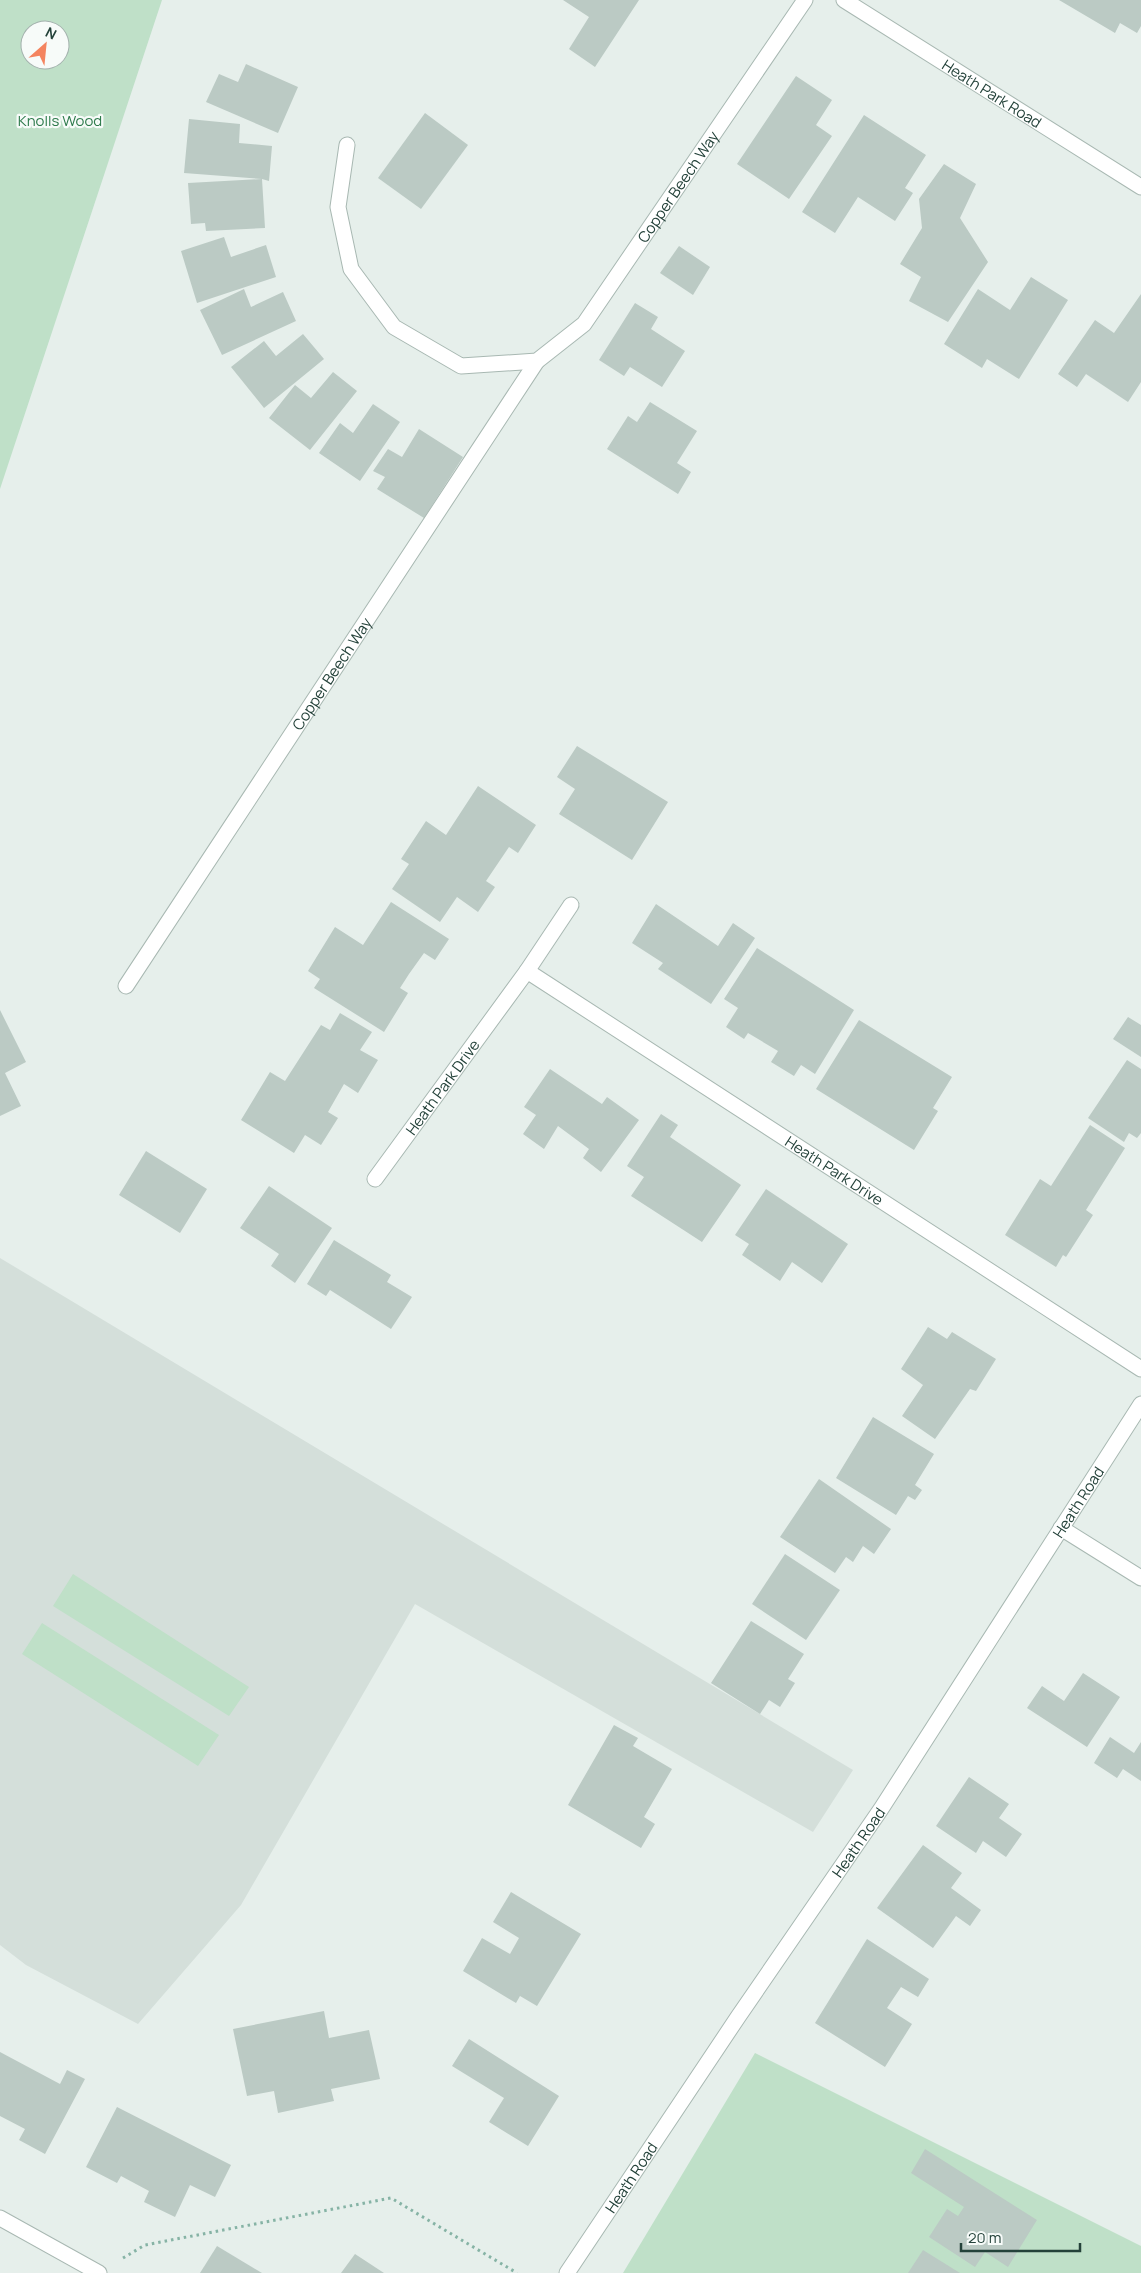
<svg xmlns="http://www.w3.org/2000/svg" width="1141" height="2273" viewBox="0 0 1141 2273" font-family="Manrope,sans-serif">
<style>
.built{fill:#d4dfda}
.green{fill:#bfe0c8;fill-rule:evenodd}
.building{fill:#bbcac4}
.lines{fill:none;stroke-linecap:round;stroke-linejoin:round}
.minor-casing{stroke:#a8b8b2;stroke-width:17}
.tertiary-casing{stroke:#a8b8b2;stroke-width:17}
.path{stroke:#86b3a5;stroke-width:3;stroke-dasharray:2.5 4;stroke-linecap:butt}
.minor{stroke:#fff;stroke-width:15}
.tertiary{stroke:#fff;stroke-width:15}
.labels{text-anchor:middle;dominant-baseline:central;stroke-width:4.5;stroke-linejoin:round;paint-order:stroke}
.street-label{font-size:15px;fill:#24423a;stroke:#f7fbf9}
.park-label{font-size:15px;fill:#2d7a4b;stroke:#f7fbf9}
</style>
<rect width="100%" height="100%" fill="#e6efeb"/>
<!-- built -->
<polygon class="built" points="0,1258 853,1770 813,1832 415,1604 241,1905 138,2024 26,1965 0,1945"/>
<!-- green -->
<g class="green">
<path d="M0,0H162L0,489ZM30,30H60V60H30Z"/>
<polygon points="73,1574 249,1687 229,1716 53,1606"/>
<polygon points="42,1623 219,1735 198,1766 22,1654"/>
<polygon points="755,2053 1141,2246 1141,2273 623,2273"/>
</g>
<!-- building -->
<g class="building">
<polygon points="563,0 639,0 595,67 569,49 589,17"/>
<polygon points="1059,0 1141,0 1141,26 1137,33 1120,23 1115,33"/>
<polygon points="246,64 298,87 278,133 206,102 219,74 238,82"/>
<polygon points="796,76 832,100 816,125 832,136 789,199 737,164"/>
<polygon points="425,113 468,145 421,209 378,178"/>
<polygon points="864,115 926,155 905,188 913,193 895,221 858,197 835,233 802,212"/>
<polygon points="189,119 240,124 239,143 272,146 269,181 262,179 184,173"/>
<polygon points="944,164 976,184 960,218 988,262 948,322 909,301 921,277 900,264 922,228 919,199"/>
<polygon points="262,179 265,228 206,231 205,223 191,224 188,183"/>
<polygon points="224,237 231,257 266,245 276,277 197,303 181,251"/>
<polygon points="679,246 710,267 693,295 660,273"/>
<polygon points="1031,277 1068,300 1019,379 987,359 982,368 944,344 978,289 1010,310"/>
<polygon points="244,289 251,307 283,292 296,321 222,355 200,310"/>
<polygon points="1141,294 1141,382 1128,402 1086,374 1077,387 1058,374 1095,320 1114,333"/>
<polygon points="635,303 658,317 651,329 685,351 662,387 630,367 624,376 599,360"/>
<polygon points="303,334 324,359 264,408 231,367 264,341 276,356"/>
<polygon points="333,372 357,391 310,450 269,418 295,385 311,398"/>
<polygon points="650,402 697,431 677,463 691,472 678,494 607,449 628,416 637,422"/>
<polygon points="373,404 400,422 360,481 319,453 340,423 353,433"/>
<polygon points="419,429 463,457 424,518 377,489 385,477 373,471 388,449 402,457"/>
<polygon points="577,746 668,802 632,860 559,814 575,789 557,777"/>
<polygon points="478,786 536,825 518,853 509,847 486,881 495,887 478,912 457,897 440,922 392,889 409,864 401,859 426,821 446,835"/>
<polygon points="391,902 449,939 435,960 424,953 409,974 400,988 408,993 384,1032 314,988 320,979 308,971 335,927 363,945"/>
<polygon points="656,904 718,946 733,923 755,938 711,1004 658,969 663,963 632,943"/>
<polygon points="757,948 854,1010 815,1074 801,1065 794,1076 771,1062 778,1051 748,1033 744,1039 726,1027 738,1008 724,999"/>
<polygon points="0,1010 26,1062 5,1073 21,1106 0,1116"/>
<polygon points="340,1013 372,1032 360,1050 378,1060 358,1093 344,1084 328,1112 338,1118 321,1145 305,1135 294,1153 241,1120 270,1072 285,1081 321,1025 330,1030"/>
<polygon points="1128,1017 1141,1025 1141,1057 1113,1039"/>
<polygon points="859,1020 952,1077 933,1108 938,1111 914,1150 816,1089"/>
<polygon points="1127,1060 1141,1069 1141,1133 1137,1138 1129,1133 1124,1142 1088,1118"/>
<polygon points="550,1069 602,1104 607,1097 639,1120 601,1172 583,1158 589,1149 558,1126 544,1149 523,1134 536,1115 524,1107"/>
<polygon points="661,1114 678,1125 670,1137 741,1185 702,1242 631,1196 644,1177 627,1166"/>
<polygon points="1090,1125 1125,1148 1086,1210 1093,1215 1066,1257 1063,1255 1056,1267 1005,1235 1040,1179 1051,1186"/>
<polygon points="146,1151 207,1189 180,1233 119,1195"/>
<polygon points="269,1186 332,1228 295,1283 271,1266 279,1254 240,1228"/>
<polygon points="766,1189 848,1244 822,1283 792,1262 780,1281 742,1255 749,1244 735,1235"/>
<polygon points="334,1240 391,1275 387,1282 412,1297 391,1329 330,1290 326,1296 307,1284"/>
<polygon points="928,1327 947,1339 952,1332 996,1359 976,1391 970,1389 935,1439 902,1416 923,1385 901,1369"/>
<polygon points="873,1417 934,1454 915,1485 922,1490 915,1500 908,1496 896,1515 836,1478"/>
<polygon points="819,1479 891,1529 874,1554 863,1546 853,1562 846,1557 835,1573 780,1537"/>
<polygon points="785,1554 840,1590 806,1640 752,1604"/>
<polygon points="751,1621 804,1654 788,1679 795,1683 780,1707 769,1700 760,1714 711,1683"/>
<polygon points="1083,1673 1120,1697 1087,1747 1027,1708 1042,1686 1064,1701"/>
<polygon points="614,1725 638,1738 633,1746 672,1769 644,1817 655,1824 641,1848 568,1805"/>
<polygon points="1110,1737 1134,1753 1141,1742 1141,1781 1123,1769 1117,1778 1094,1763"/>
<polygon points="969,1777 1009,1804 999,1818 1022,1834 1006,1857 983,1841 976,1853 936,1826"/>
<polygon points="923,1845 962,1873 951,1888 981,1910 970,1926 956,1916 933,1948 877,1908"/>
<polygon points="511,1892 581,1934 537,2006 520,1996 516,2003 463,1971 482,1938 510,1954 519,1938 493,1922"/>
<polygon points="867,1939 929,1979 918,1997 901,1987 887,2008 912,2024 885,2067 815,2023"/>
<polygon points="324,2011 329,2038 369,2030 380,2079 331,2089 334,2101 278,2113 274,2091 247,2096 233,2029"/>
<polygon points="469,2039 559,2096 528,2146 489,2122 504,2098 452,2066"/>
<polygon points="0,2052 60,2084 67,2070 85,2079 45,2154 19,2140 25,2129 0,2116"/>
<polygon points="117,2107 231,2165 215,2197 190,2185 175,2217 144,2202 149,2191 121,2176 117,2183 86,2167"/>
<polygon points="925,2149 1037,2220 1008,2267 985,2252 975,2267 929,2237 947,2209 958,2216 964,2207 911,2173"/>
<polygon points="217,2246 262,2273 200,2273"/>
<polygon points="923,2250 960,2273 908,2273"/>
<polygon points="355,2254 384,2273 341,2273"/>
</g>
<g class="lines">
<!-- minor casing -->
<g class="minor-casing">
<g id="minor">
<path id="s1" d="M844,0L1141,187"/>
<path id="s2" d="M347,145L338,207L351,269L394,327L461,366L537,361L584,324L805,0"/>
<polyline points="527,971 571,905"/>
<path id="s3" d="M126,986L537,361"/>
<path id="s4" d="M375,1179L527,971L1141,1369"/>
<polyline points="1061,1528 1141,1578"/>
<polyline points="0,2218 99,2273"/>
</g>
</g>
<!-- tertiary casing -->
<g class="tertiary-casing">
<g id="tertiary">
<path id="s5" d="M567,2273L738,2017L881,1809L1141,1404"/>
</g>
</g>
<!-- path -->
<polyline class="path" points="123,2258 145,2245 391,2198 517,2273"/>
<!-- minor -->
<use href="#minor" class="minor"/>
<!-- tertiary -->
<use href="#tertiary" class="tertiary"/>
</g>
<g class="labels">
<!-- street labels -->
<g class="street-label">
<text stroke="none"><textPath href="#s1" startOffset="175">Heath Park Road</textPath></text>
<text stroke="none"><textPath href="#s2" startOffset="578">Copper Beech Way</textPath></text>
<text stroke="none"><textPath href="#s3" startOffset="374">Copper Beech Way</textPath></text>
<text stroke="none"><textPath href="#s4" startOffset="114">Heath Park Drive</textPath></text>
<text stroke="none"><textPath href="#s4" startOffset="624">Heath Park Drive</textPath></text>
<text stroke="none"><textPath href="#s5" startOffset="925">Heath Road</textPath></text>
<text stroke="none"><textPath href="#s5" startOffset="520">Heath Road</textPath></text>
<text stroke="none"><textPath href="#s5" startOffset="115">Heath Road</textPath></text>
</g>
<!-- park labels -->
<g class="park-label">
<text x="60" y="120">Knolls Wood</text>
</g>
</g>
<!-- north arrow -->
<g transform="translate(45 45) rotate(27)"><circle r="24" fill="#f7fbf9" stroke="#a3b1ad"/>
<path d="M0-4L9 19L0 12L-9 19Z" fill="#f4845f"/>
<text y="-8" font-size="14" font-weight="bold" text-anchor="middle" fill="#24423a">N</text>
</g>
<!-- scale -->
<path d="M961 2243v8h119v-8" fill="none" stroke="#24423a" stroke-width="2.5"/>
<text x="968" y="2243" font-size="15" fill="#24423a" stroke="#f7fbf9" stroke-width="4" paint-order="stroke">20 m</text>
</svg>
